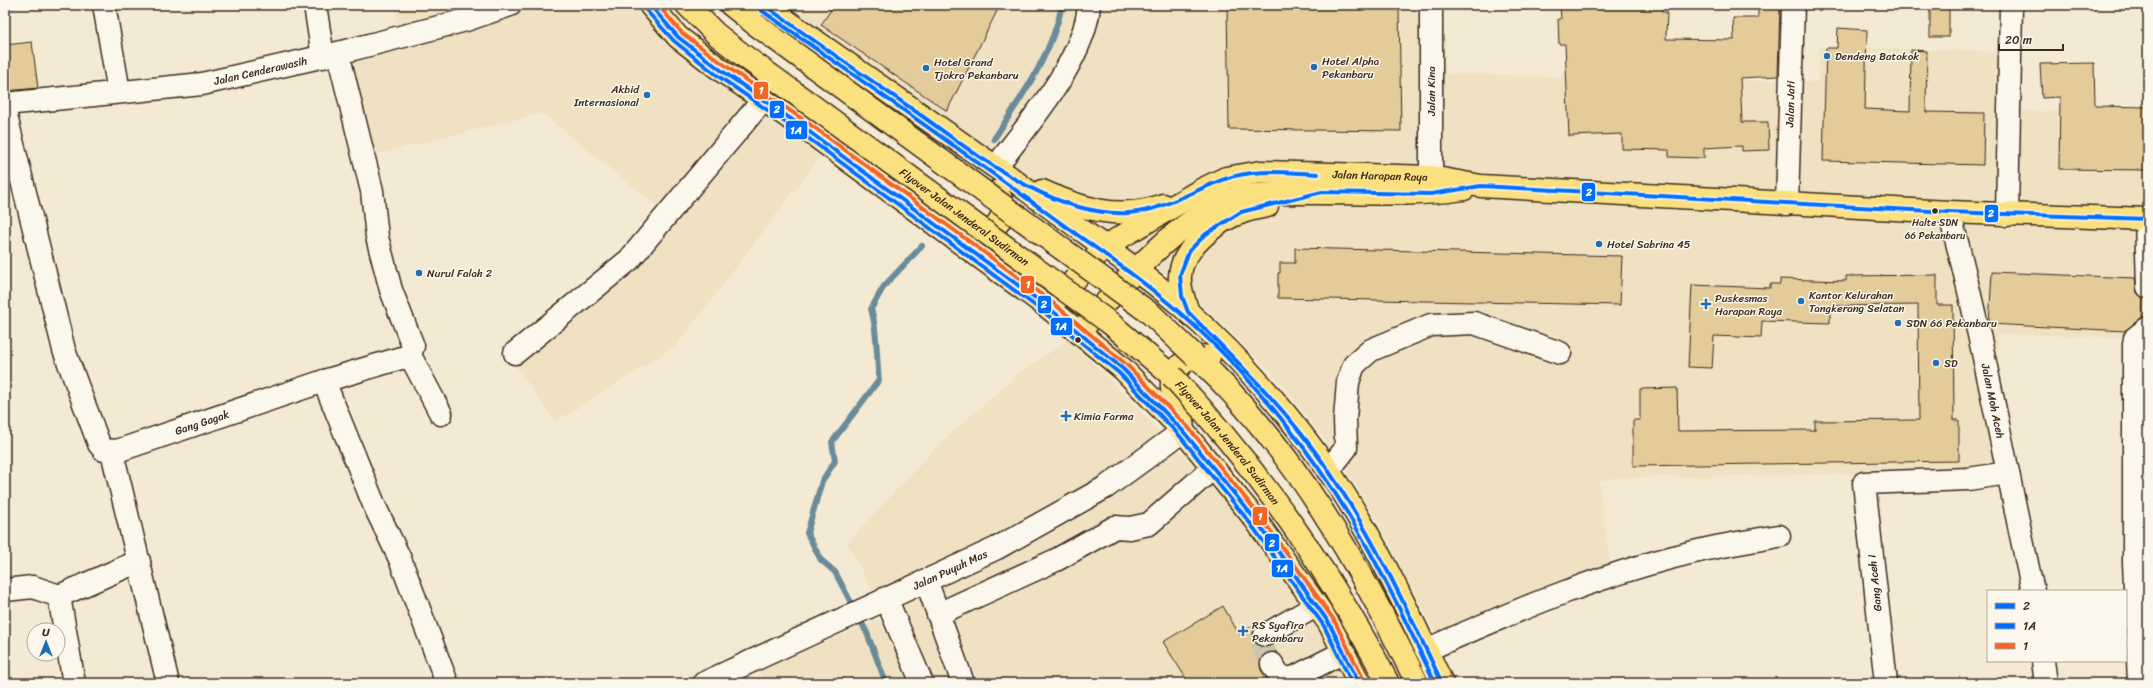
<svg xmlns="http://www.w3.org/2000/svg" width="2153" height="688" viewBox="0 0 2153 688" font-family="Sriracha,sans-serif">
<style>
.built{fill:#efe1c2}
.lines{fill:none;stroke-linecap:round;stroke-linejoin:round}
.stream{stroke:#6b8c9a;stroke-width:6}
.building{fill:#e4cb9a;stroke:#3b2a1e}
.minor-tunnel{stroke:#cfc4af;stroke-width:22;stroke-dasharray:22 11;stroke-linecap:butt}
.minor-casing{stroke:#3b2a1e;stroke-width:25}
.major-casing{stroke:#3b2a1e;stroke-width:25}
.minor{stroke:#fbf7ec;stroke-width:22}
.major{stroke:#fbe080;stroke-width:22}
.major-bridge-casing{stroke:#3b2a1e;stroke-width:25;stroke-linecap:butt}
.major-bridge{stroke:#fbe080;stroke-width:22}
.bus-1-casing{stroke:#fbf7ec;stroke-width:7}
.bus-2-casing{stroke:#fbf7ec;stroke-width:7}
.bus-3-casing{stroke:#fbf7ec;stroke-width:7}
.bus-1{stroke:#006eff;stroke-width:4}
.bus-2{stroke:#006eff;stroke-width:4}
.bus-3{stroke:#f26522;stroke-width:4}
.poi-dot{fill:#1f6fb2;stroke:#fbf7ec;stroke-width:1.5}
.bus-dot{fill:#3b2a1e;stroke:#fbf7ec;stroke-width:1.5}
.labels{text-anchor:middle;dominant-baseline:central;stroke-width:3;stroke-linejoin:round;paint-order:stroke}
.bus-label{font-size:10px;fill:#3b2a1e;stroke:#fbf7ec}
.poi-label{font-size:11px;fill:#3b2a1e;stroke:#fbf7ec;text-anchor:start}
.street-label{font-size:11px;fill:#3b2a1e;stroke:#fbf7ec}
.line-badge{stroke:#fbf7ec;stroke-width:1.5}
.badge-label{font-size:11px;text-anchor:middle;font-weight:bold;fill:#fff}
</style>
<rect width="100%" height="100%" fill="#f4ead3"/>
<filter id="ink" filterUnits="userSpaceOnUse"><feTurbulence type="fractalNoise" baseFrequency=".025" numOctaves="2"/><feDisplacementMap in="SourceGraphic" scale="8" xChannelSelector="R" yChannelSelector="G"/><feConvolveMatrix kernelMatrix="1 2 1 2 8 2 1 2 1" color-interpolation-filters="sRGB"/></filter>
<g filter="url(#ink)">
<!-- built -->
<g class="built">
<polygon points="394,5 634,5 670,45 820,157 677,345 555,422 502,346 621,257 659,208 542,113 357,159 335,54 397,26"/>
<polygon points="778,5 1443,5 1446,74 1818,82 1820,47 2015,52 2014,111 2148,113 2148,338 1998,334 1999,472 1614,478 1599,481 1610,566 1436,634 1376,518 1335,452 1272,373 1198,300 1144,257 1109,240"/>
<polygon points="1070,339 1203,476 1244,526 1318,630 1345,683 765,683 758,670 886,617 847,543 941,442 1022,371"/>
</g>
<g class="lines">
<!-- stream -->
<g class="stream">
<path d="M994,139C1022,96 1052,55 1062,5"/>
<path d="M886,683L867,633L835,572L821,560L807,533L822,481L835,461L832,442L879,380C876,356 878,331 871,309L884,286L922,246"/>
</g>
</g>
<!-- building -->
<g class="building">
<polygon points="834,5 1000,5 947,111 821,25"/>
<polygon points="1227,5 1399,5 1401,131 1229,129"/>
<polygon points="1560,5 1662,5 1662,12 1667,12 1666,39 1734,40 1733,18 1758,18 1758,5 1780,5 1778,76 1740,78 1742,122 1768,122 1769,150 1742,151 1742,146 1704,148 1704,158 1669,157 1669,150 1622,149 1622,134 1569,136 1565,44 1559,44 1558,19 1561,19"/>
<rect x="1930" y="5" width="19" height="32"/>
<polygon points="1838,28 1867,30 1865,109 1910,111 1911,50 1927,51 1926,112 1984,113 1983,165 1823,161 1826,48 1837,48"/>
<polygon points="32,42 38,88 5,91 5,45"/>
<polygon points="2094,63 2095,106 2148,107 2148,170 2059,169 2060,97 2042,98 2040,64"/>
<polygon points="1295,248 1622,256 1620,305 1278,298 1278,273 1280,273 1280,263 1295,263"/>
<polygon points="1992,272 2135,278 2137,293 2143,298 2142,317 2126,331 1989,324"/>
<polygon points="1937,275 1937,305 1953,305 1954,420 1959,420 1959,461 1633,466 1633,420 1640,420 1640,389 1677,388 1678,431 1815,430 1815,421 1919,420 1918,305 1830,306 1830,323 1762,321 1761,338 1714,336 1712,368 1688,367 1692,285 1770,288 1770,284 1780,284 1780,279 1846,281 1846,276"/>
<polygon points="1223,606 1239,634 1257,623 1258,625 1253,635 1254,641 1265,647 1272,646 1276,652 1265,654 1260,664 1261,670 1270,683 1189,683 1163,642"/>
</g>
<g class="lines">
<!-- minor-tunnel -->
<path class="minor-tunnel" d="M1265,635C1259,646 1266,655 1272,664"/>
<!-- minor casing -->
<g class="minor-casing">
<g id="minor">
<polyline points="104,5 119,92"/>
<polyline points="315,5 323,57"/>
<polyline points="1431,5 1431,177"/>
<polyline points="338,53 372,191 377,237 391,290 413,346 409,358"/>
<path id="s1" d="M5,104L202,84L338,53L466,20L510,5"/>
<path id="s2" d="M5,112L64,350L99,444L104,450L117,451L324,381L375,507L400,559L447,683"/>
<path d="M996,167C1028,124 1085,60 1089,5"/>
<path id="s3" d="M1787,204L1793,5"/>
<path id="s4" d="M1949,212C1983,337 2005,465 2033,591"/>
<polyline points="2007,215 2011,5"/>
<polyline points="2146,219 2148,287"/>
<polyline points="515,353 629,260 763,100"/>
<polyline points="324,381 401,358 409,358 413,361 441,414"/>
<polyline points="112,452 168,683"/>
<polyline points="1328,471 1346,448 1345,419 1348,382 1354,365 1371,350 1431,325 1474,323 1560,353"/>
<polyline points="926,580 963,683"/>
<polyline points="5,590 33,587 59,596 74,683"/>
<polyline points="59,596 139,561"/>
<polyline points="886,598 922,683"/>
<polyline points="938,614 1056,560 1115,527 1130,528 1149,524 1213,468"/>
<polyline points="1265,635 1316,606"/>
<path d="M1426,650C1517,610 1610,570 1707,549C1730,544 1755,540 1779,536"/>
<polyline points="2043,661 2046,683"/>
<path d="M1272,664C1278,674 1281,679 1293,678L1344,652"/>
<path id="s5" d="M704,683L997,548L1106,487L1183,431"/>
<polyline points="1886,683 1864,483 1968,479 2008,473"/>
<polyline points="2139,683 2134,562 2134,344 2135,338 2148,328"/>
</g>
</g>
<!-- major casing -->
<g class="major-casing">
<g id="major">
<polyline points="650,5 678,37 722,71 811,133 1049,308 1123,369 1183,431 1255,519 1329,623 1359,683"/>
<polyline points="687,5 716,34 744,56"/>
<polyline points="731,5 755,24"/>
<path d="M764,5L1011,178C1069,224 1132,262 1187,311C1237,355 1282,406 1321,460C1369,526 1407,609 1442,683"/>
<path d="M1042,191C1082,209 1120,221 1163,205"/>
<path d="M969,230C993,242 1015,210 996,192"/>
<path id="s6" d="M1049,308L1104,247L1201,190L1226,178L1261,172L1431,177L1481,186L1949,212L2148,219"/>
<path d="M1188,312C1184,300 1179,288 1180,276C1181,249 1219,219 1243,212C1250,209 1259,208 1267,206"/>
<polyline points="1110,323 1172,376"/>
<path d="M1083,328C1113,294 1142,261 1177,232C1190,222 1202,212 1217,205C1241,193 1271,194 1297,193C1353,192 1409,197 1464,189"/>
<path d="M1196,357C1294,448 1359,564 1417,683"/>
<path d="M1183,431C1182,423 1183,412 1180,406C1178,400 1173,396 1172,389C1170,368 1189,353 1209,357"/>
</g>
</g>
<!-- minor -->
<use href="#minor" class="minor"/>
<!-- major -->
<use href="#major" class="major"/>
<!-- major-bridge casing -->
<g class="major-bridge-casing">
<g id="major-bridge">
<polyline points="755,24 1151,314 1196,357"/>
<path id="s7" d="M744,56L1110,323"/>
<path id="s8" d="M1172,376C1259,470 1329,569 1388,683"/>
</g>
</g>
<!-- major-bridge -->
<use href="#major-bridge" class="major-bridge"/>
<!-- bus-1 casing -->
<g class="bus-1-casing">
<g id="bus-1">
<polyline points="650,5 678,37 722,71 811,133 1049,308 1123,369 1183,431 1255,519 1329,623 1359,683"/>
<path d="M764,5C814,41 865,76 915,111C975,153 1051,217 1128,213C1163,211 1193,190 1225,179C1255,168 1287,173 1318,174"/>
<path d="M1442,683C1406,607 1370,529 1321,460C1283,406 1235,359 1188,312L1182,296L1180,275L1189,251L1206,234L1241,212L1322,192L1431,194L1481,186L1949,212L2148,219"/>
</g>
</g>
<!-- bus-2 casing -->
<g class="bus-2-casing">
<g id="bus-2">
<polyline points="645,9 674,41 718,76 808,138 1045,313 1119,373 1179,435 1250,523 1324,626 1352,683"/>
<path d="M761,10C856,77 953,144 1047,213C1085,241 1125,267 1161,297C1208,335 1250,379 1287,426C1350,504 1393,593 1435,683"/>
</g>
</g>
<!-- bus-3 casing -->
<g class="bus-3-casing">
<polyline id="bus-3" points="658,5 682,33 726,66 815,128 1053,303 1127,365 1188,427 1260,516 1334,620 1364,680"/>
</g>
<!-- bus-1 -->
<use href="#bus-1" class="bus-1"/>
<!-- bus-2 -->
<use href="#bus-2" class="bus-2"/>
<!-- bus-3 -->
<use href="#bus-3" class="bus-3"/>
</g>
</g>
<!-- markers -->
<g class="poi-dot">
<circle cx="1827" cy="56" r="4"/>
<circle cx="1314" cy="67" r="4"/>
<circle cx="926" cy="68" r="4"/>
<circle cx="647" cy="95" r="4"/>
<circle cx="1599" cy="244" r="4"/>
<circle cx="419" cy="273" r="4"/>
<circle cx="1801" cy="301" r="4"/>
<path d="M1704 298h4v4h4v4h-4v4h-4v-4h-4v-4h4z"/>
<circle cx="1898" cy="323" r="4"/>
<circle cx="1936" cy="363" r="4"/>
<path d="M1064 410h4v4h4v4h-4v4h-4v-4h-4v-4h4z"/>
<path d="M1241 625h4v4h4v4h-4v4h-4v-4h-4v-4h4z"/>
</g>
<g class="bus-dot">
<circle cx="1935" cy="211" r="3.5"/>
<circle cx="1078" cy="340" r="3.5"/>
</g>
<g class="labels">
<!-- bus labels -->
<g class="bus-label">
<text x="1935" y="223">Halte SDN<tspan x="1935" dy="13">66 Pekanbaru</tspan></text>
</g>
<!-- poi labels -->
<g class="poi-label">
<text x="1835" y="56">Dendeng Batokok</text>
<text x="1322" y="61">Hotel Alpha<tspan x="1322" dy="13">Pekanbaru</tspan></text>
<text x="934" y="62">Hotel Grand<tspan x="934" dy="13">Tjokro Pekanbaru</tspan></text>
<text x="639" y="89" text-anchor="end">Akbid<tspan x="639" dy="13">Internasional</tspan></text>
<text x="1607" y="244">Hotel Sabrina 45</text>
<text x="427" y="273">Nurul Falah 2</text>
<text x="1809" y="295">Kantor Kelurahan<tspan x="1809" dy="13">Tangkerang Selatan</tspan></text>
<text x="1715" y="298">Puskesmas<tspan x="1715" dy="13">Harapan Raya</tspan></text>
<text x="1906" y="323">SDN 66 Pekanbaru</text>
<text x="1944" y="363">SD</text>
<text x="1074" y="416">Kimia Farma</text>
<text x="1252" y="625">RS Syafira<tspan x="1252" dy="13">Pekanbaru</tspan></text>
</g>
<!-- street labels -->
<g class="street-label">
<text stroke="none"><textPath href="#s1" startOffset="258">Jalan Cenderawasih</textPath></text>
<text transform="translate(1431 91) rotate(-90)">Jalan Kina</text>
<text stroke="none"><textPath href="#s3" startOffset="100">Jalan Jati</textPath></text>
<text stroke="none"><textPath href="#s6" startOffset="377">Jalan Harapan Raya</textPath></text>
<text stroke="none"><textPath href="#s7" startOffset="273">Flyover Jalan Jenderal Sudirman</textPath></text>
<text stroke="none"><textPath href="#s4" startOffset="194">Jalan Moh Aceh</textPath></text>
<text stroke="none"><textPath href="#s2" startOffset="456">Gang Gagak</textPath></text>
<text stroke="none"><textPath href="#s8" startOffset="87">Flyover Jalan Jenderal Sudirman</textPath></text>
<text stroke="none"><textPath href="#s5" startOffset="271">Jalan Puyuh Mas</textPath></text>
<text transform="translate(1875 583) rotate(-96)">Gang Aceh I</text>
</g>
</g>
<g class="line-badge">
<rect x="753" y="81" width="16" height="19" rx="4" fill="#f26522"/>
<rect x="769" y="100" width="16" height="19" rx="4" fill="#006eff"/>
<rect x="785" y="120" width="23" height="20" rx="4" fill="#006eff"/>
<rect x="1581" y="182" width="15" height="20" rx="4" fill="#006eff"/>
<rect x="1984" y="204" width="15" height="19" rx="4" fill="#006eff"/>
<rect x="1020" y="275" width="15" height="19" rx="4" fill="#f26522"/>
<rect x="1037" y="295" width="15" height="19" rx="4" fill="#006eff"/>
<rect x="1050" y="317" width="23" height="19" rx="4" fill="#006eff"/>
<rect x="1252" y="506" width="16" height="20" rx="4" fill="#f26522"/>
<rect x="1264" y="533" width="16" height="19" rx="4" fill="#006eff"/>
<rect x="1271" y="559" width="23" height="19" rx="4" fill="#006eff"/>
</g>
<g class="badge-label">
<text x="761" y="94">1</text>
<text x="777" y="113">2</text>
<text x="796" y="134">1A</text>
<text x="1589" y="196">2</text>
<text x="1991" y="217">2</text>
<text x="1028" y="288">1</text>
<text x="1044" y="308">2</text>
<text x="1061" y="330">1A</text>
<text x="1260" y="520">1</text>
<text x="1272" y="547">2</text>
<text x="1282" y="572">1A</text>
</g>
<!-- margin -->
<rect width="2153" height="688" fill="none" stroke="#fbf7ec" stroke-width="20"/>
<rect x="10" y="10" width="2133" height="668" fill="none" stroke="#3b2a1e" stroke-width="1.5" filter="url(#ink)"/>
<!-- legend -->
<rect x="1987" y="590" width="140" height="72" fill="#fbf7ec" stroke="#aea59a"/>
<rect x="1995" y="603" width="20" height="6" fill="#006eff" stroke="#aea59a"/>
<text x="2023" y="610" font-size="12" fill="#3b2a1e">2</text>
<rect x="1995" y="623" width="20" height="6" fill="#006eff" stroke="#aea59a"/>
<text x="2023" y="630" font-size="12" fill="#3b2a1e">1A</text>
<rect x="1995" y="643" width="20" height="6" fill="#f26522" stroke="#aea59a"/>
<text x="2023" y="650" font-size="12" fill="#3b2a1e">1</text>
<!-- north arrow -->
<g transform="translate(46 642)"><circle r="19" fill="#fbf7ec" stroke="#aea59a"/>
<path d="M0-3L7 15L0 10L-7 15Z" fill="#1f6fb2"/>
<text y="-6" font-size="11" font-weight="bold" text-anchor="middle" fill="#3b2a1e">U</text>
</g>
<!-- scale -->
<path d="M1999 44v6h64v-6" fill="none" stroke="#3b2a1e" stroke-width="2"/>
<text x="2005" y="44" font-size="12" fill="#3b2a1e" stroke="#fbf7ec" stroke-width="3" paint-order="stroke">20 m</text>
</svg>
